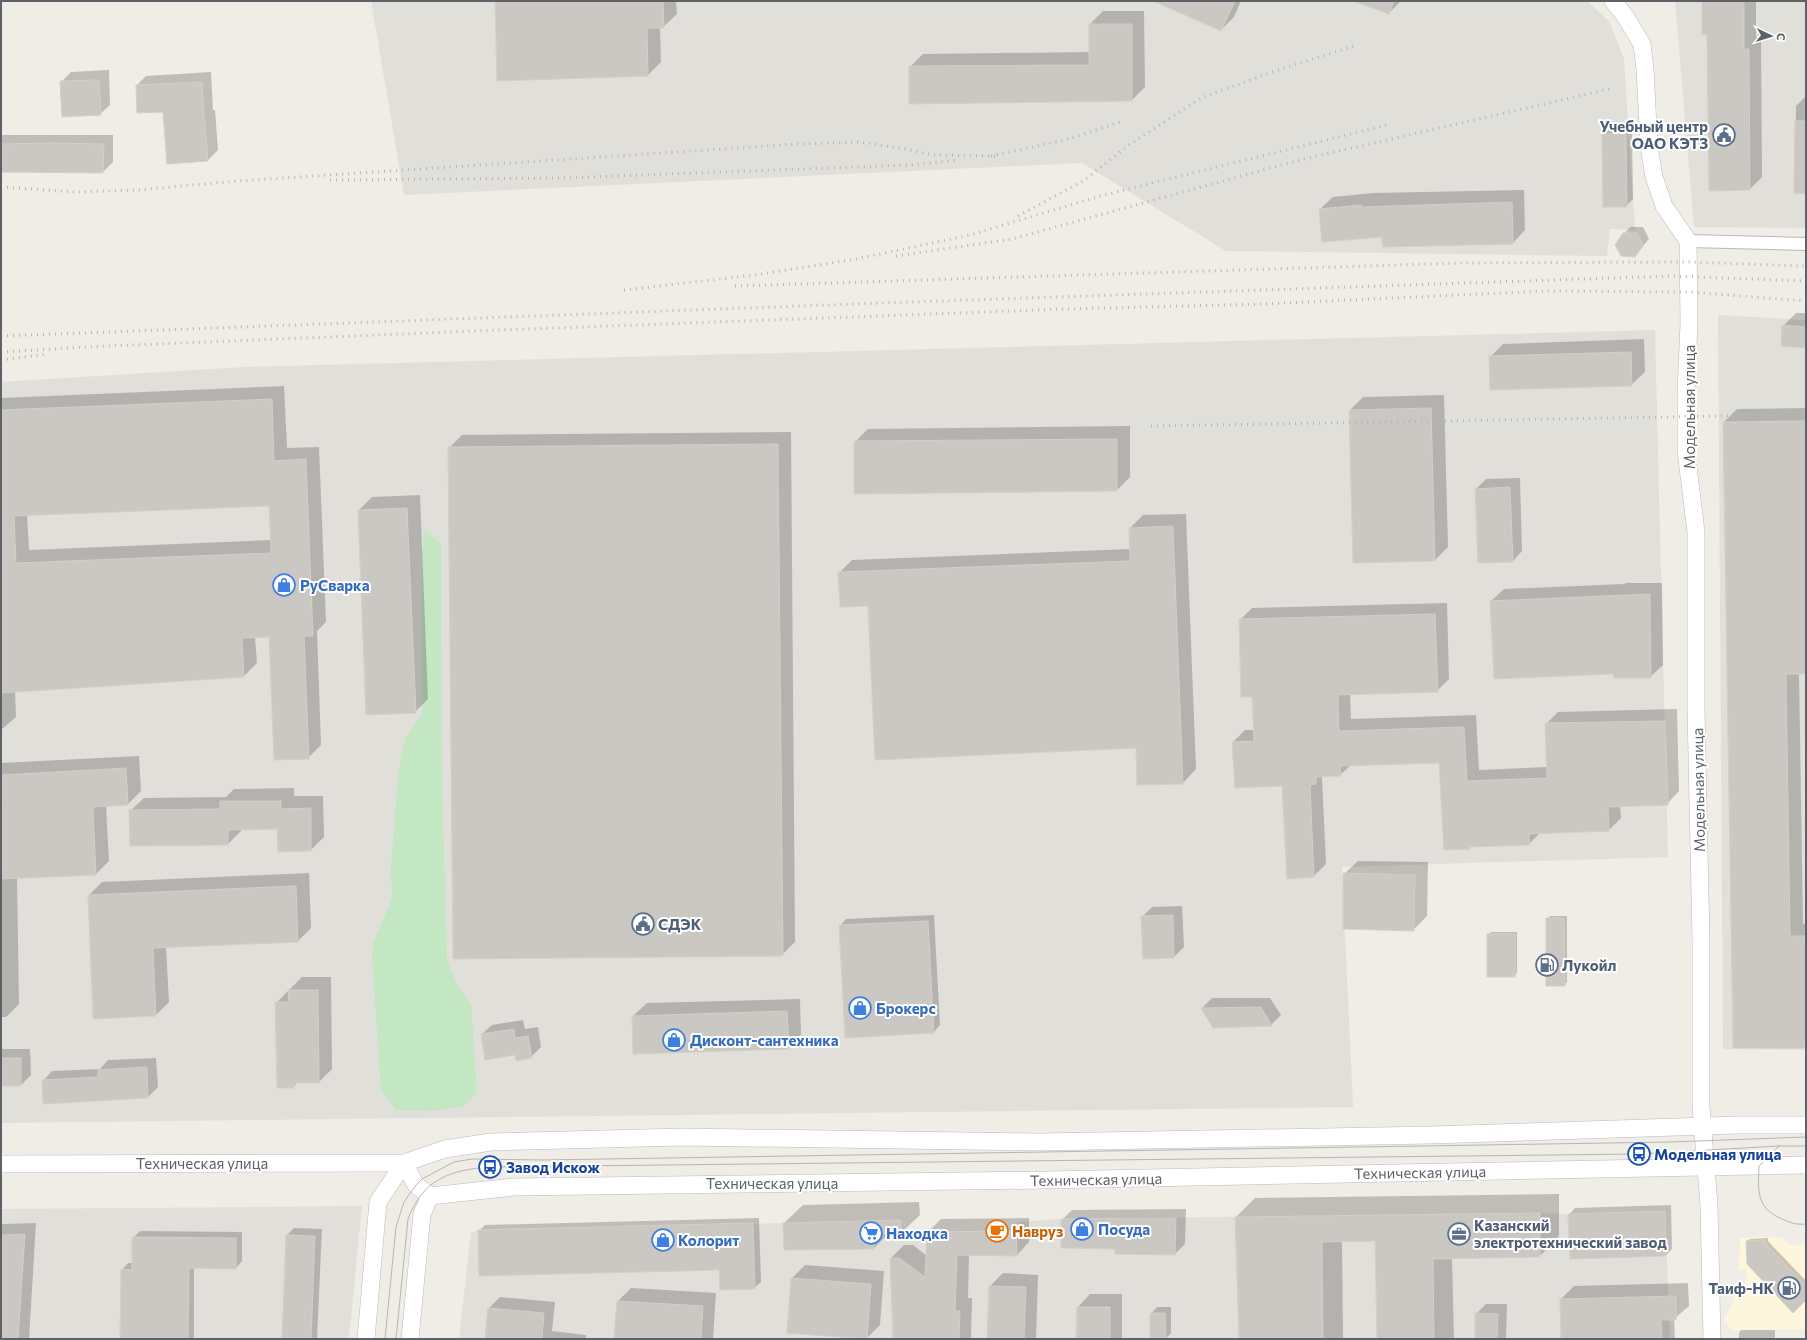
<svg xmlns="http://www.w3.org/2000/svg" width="1807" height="1340" viewBox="0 0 1807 1340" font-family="Commissioner,sans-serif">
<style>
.commercial{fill:#fef5dd}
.industrial{fill:#e1dfda}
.green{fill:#c3e7c2}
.shadow{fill:#0003;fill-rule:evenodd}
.building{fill:#cbc8c3;stroke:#d5cfc4;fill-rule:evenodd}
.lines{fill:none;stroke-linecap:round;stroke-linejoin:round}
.street-casing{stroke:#b6b8bc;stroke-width:14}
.secondary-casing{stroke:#b7babf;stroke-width:18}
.street{stroke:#fff;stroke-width:12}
.secondary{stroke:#fff;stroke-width:17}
.tram{stroke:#b4b5b6;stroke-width:1}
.rail{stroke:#b4b5b6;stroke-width:3;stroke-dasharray:1 5;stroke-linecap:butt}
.labels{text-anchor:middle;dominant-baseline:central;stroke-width:4;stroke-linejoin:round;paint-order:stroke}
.service-label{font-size:15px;font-weight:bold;fill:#4e5e75;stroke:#fff;text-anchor:start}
.street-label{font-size:15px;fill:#5d6266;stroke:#fff}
.shop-label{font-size:15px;font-weight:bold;fill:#366cbe;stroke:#fff;text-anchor:start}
.transit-label{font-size:15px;font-weight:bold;fill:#164399;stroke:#fff;text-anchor:start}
.food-label{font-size:15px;font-weight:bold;fill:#c56008;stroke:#fff;text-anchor:start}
</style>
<rect width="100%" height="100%" fill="#f0ede6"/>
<!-- commercial -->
<polygon class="commercial" points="1781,1237 1791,1246 1806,1244 1806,1329 1732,1331 1724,1319 1733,1304 1734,1291 1746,1290 1746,1269 1739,1269 1740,1238"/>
<!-- industrial -->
<g class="industrial">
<polygon points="371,1 1587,1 1609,21 1624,59 1635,230 1610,229 1607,256 1226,251 1082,163 404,195"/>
<polygon points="1675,1 1806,1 1806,228 1694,227"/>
<polygon points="1718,315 1806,320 1806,1050 1723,1049"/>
<polygon points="1655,330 1668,857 1342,867 1353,1107 1,1123 1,382 243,367"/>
<polygon points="362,1206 349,1339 1,1339 1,1209"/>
<polygon points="1665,1211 1670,1339 459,1339 471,1232 478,1231 901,1220 902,1234 910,1232 1016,1231 1018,1222 1061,1219 1540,1213 1568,1214"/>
</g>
<!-- green -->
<polygon class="green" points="425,528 441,544 442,783 447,959 455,980 471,1005 477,1093 464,1106 433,1111 396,1110 381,1091 372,957 373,944 392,898 391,867 398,777 405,738 423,713 422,551"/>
<!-- shadow -->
<g class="shadow">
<polygon points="496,1 676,1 677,14 663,27 660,27 661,62 648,75"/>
<polygon points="1155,1 1241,1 1234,17 1221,30"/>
<polygon points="1356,1 1401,1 1389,13"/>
<polygon points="1703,1 1756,1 1756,37 1761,37 1762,177 1750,189 1708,34"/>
<polygon points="1103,11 1144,11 1145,87 1132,100 910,102 910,67 923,54 1090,52 1090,24"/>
<polygon points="109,70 110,105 100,114 61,82 71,72"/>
<polygon points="211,72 213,110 215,110 218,150 208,160 164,111 137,85 146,76"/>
<polygon points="1806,96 1806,193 1795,192 1796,106"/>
<polygon points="1610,128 1632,128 1633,199 1626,206 1603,135"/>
<polygon points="1,135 113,135 113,162 103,172 1,171"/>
<polygon points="1524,190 1525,230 1513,243 1383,236 1320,209 1333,197 1373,193"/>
<polygon points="1630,227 1643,227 1649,239 1634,256 1624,234"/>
<polygon points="1796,313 1806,313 1806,347 1783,326"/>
<polygon points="1644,339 1645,372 1631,385 1490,357 1503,344"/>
<path d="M284,386L287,448L319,447L326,622L317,631L321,745L308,758L270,636L255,637L257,663L244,676L15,691L16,717L1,730L2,763L139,756L141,791L128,804L106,806L109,861L96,874L17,877L19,1004L6,1017H1V398ZM270,505L272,540L29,550L27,515Z"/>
<polygon points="1444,395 1448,547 1435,560 1350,410 1363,397"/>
<polygon points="1806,408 1806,673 1799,673 1803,924 1806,923 1806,1047 1734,1047 1724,422 1737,409"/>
<polygon points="1130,426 1130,477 1117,490 855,442 868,429"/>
<polygon points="791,432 795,942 782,955 449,448 462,435"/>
<polygon points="1520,478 1522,551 1513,561 1476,489 1486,479"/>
<polygon points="420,495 428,699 415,712 359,510 372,497"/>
<polygon points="1186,514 1196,769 1183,783 1138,784 1137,747 869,605 839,573 852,560 1130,549 1130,528 1143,515"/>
<polygon points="1626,583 1662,583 1663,665 1650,677 1614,673 1491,601 1504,589 1624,584"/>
<polygon points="1447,603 1449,679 1437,691 1350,693 1351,719 1476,715 1479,770 1547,767 1546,724 1558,712 1677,709 1679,791 1667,804 1620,805 1621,818 1609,830 1540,833 1529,844 1471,846 1470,848 1440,762 1351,765 1340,775 1323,776 1322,778 1326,864 1314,876 1283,785 1236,787 1233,742 1245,730 1255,730 1253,696 1240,620 1252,608"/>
<polygon points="294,788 294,796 323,796 324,837 311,850 278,828 241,829 241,831 228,844 130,811 144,798 226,797 234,789"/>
<polygon points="1358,861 1428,862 1427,916 1413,930 1344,874"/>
<polygon points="309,873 311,928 298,941 166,947 169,1002 156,1015 89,895 102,882"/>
<polygon points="1182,906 1184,947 1174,957 1142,917 1152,907"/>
<polygon points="934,915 940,1025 934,1032 840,926 846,919"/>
<polygon points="1550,916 1567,916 1567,982 1564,985 1547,919"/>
<polygon points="1491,932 1517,932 1517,973 1514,976 1488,935"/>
<polygon points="302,977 331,977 332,1069 319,1082 298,1082 293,1087 276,1003"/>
<polygon points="1212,998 1270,998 1281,1015 1271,1025 1213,1027 1202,1008"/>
<polygon points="800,999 801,1035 788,1048 633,1016 647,1003"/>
<polygon points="523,1020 525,1029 538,1027 541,1047 531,1057 516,1054 482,1034 492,1025"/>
<polygon points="1,1049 30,1049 31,1075 21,1085 1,1085"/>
<polygon points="156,1058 158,1087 148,1097 44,1103 43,1081 52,1071 100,1069 108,1060"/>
<polygon points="1559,1194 1559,1236 1540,1256 1452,1258 1454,1339 1378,1339 1376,1240 1342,1241 1343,1339 1240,1339 1236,1217 1255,1198"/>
<polygon points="919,1202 920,1215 901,1233 889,1233 874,1248 785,1249 784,1223 803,1205"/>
<polygon points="1671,1205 1672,1249 1666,1255 1569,1215 1575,1208"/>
<polygon points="1186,1209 1185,1244 1175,1254 1116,1248 1062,1220 1072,1210"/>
<polygon points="759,1218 761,1282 754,1288 720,1269 479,1231 485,1225"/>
<polygon points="1029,1218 1029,1242 1017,1255 969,1254 968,1298 972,1298 971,1339 894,1339 891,1258 904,1245 913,1245 927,1256 928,1232 941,1219"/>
<polygon points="36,1223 29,1339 1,1339 1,1224"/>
<polygon points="294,1228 322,1229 317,1339 283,1339 287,1235"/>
<polygon points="140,1231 242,1232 242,1261 236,1268 194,1267 194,1337 192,1339 121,1339 122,1270 128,1263 133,1263 133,1238"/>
<polygon points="1768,1238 1768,1241 1806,1281 1806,1299 1747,1241 1750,1239"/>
<polygon points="805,1265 884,1271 880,1325 867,1338 792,1278"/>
<polygon points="1003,1273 1038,1275 1036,1339 988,1339 990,1286"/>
<polygon points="1688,1283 1689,1306 1674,1319 1675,1339 1562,1339 1561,1299 1574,1286"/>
<polygon points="631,1288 716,1293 713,1339 615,1339 618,1301"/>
<polygon points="1090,1294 1122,1294 1122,1339 1077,1339 1078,1307"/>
<polygon points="500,1297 555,1302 552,1331 586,1335 586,1339 486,1339 489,1308"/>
<polygon points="1486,1304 1507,1304 1506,1339 1476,1339 1476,1314"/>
<polygon points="1157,1307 1171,1307 1171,1333 1166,1339 1151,1339 1151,1314"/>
<polygon points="1741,1330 1775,1330 1775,1339 1739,1339 1739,1333"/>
</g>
<!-- building -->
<g class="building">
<polygon points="495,1 663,1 664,28 647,28 648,76 497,81"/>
<polygon points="1153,1 1235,1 1221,31"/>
<polygon points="1357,1 1394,1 1389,14 1356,2"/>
<polygon points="1702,1 1744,1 1744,49 1749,49 1750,190 1709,191 1707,35 1702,35"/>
<polygon points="1089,24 1132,24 1132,101 909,104 909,66 1089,65"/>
<polygon points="99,80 101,115 62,117 60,81"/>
<polygon points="202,82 204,119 205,119 208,161 167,164 163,112 137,113 136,85"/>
<polygon points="1795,121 1806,121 1806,194 1794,193"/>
<polygon points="1602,134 1626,134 1627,207 1603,207"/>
<polygon points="50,143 104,144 103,173 1,172 1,144"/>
<polygon points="1512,202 1513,244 1383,247 1382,237 1322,242 1319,209 1361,205 1361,207"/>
<polygon points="1623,233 1637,233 1643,246 1635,257 1621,256 1615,245"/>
<polygon points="1782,325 1806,327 1806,348 1781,346"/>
<polygon points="1631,352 1632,386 1490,390 1489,356"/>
<path d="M272,399L274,461L306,459L313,636H304L309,759L274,760L269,637L242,638L244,677L1,693V410ZM269,506L271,553L16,563L14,516Z"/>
<polygon points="1431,408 1435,561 1353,563 1349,410"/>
<polygon points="1806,421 1806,674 1786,674 1790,936 1806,936 1806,1048 1733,1048 1723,422"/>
<polygon points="1117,439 1117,491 854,494 854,441"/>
<polygon points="778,444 783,956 453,959 448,447"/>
<polygon points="1510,487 1513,562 1478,563 1475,489"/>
<polygon points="407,508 416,713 366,715 358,510"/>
<polygon points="1173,526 1183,784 1137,785 1136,748 875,760 868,606 840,607 838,572 1130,561 1129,528"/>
<polygon points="1650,594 1651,678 1614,678 1614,674 1494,679 1490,601"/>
<polygon points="1435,614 1438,692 1338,695 1339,731 1464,727 1467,781 1547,778 1545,723 1665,721 1668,805 1608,807 1609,831 1529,834 1529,845 1470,847 1470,849 1444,850 1439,763 1340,766 1341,776 1316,777 1316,784 1310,785 1314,877 1287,879 1282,786 1235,788 1232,742 1254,741 1252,697 1241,697 1239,619"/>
<polygon points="126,768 128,805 93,807 96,875 1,879 1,817 3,817 1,775"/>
<polygon points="220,801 281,801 281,809 311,808 311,851 278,852 277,829 228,830 228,845 130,846 129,810 220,809"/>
<polygon points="1343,873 1415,875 1414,931 1343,929"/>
<polygon points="296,886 298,942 153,948 156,1016 93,1019 88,895"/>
<polygon points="1173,915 1174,958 1143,959 1141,916"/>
<polygon points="1546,918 1564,918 1565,986 1546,986"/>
<polygon points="928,921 934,1033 845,1038 839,925"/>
<rect x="1487" y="934" width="28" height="43"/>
<polygon points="288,990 318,990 319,1083 294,1083 294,1088 277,1088 275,1002 289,1002"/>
<polygon points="1261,1007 1272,1026 1213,1028 1201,1008"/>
<polygon points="787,1011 789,1049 633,1054 632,1016"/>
<polygon points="514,1029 515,1038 528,1036 532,1058 516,1061 515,1055 485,1060 481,1034"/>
<rect x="1" y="1058" width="20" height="28"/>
<polygon points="147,1067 148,1098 43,1104 42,1080 98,1077 98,1070"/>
<polygon points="1665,1211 1666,1256 1570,1259 1568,1214"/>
<polygon points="1540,1213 1540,1257 1433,1259 1434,1339 1377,1339 1375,1241 1322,1242 1323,1339 1239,1339 1235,1217"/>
<polygon points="1176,1218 1175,1255 1115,1254 1115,1249 1061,1248 1061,1219"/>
<polygon points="901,1220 902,1234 875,1233 874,1249 784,1250 783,1223"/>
<polygon points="753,1223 755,1289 720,1290 719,1270 479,1276 478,1230"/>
<polygon points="1016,1231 1017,1256 957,1255 955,1311 960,1311 959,1339 893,1339 890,1258 899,1258 925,1277 927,1232"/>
<polygon points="25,1234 18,1339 1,1339 1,1235"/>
<polygon points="286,1235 315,1236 311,1339 282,1339"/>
<polygon points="132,1237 236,1238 236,1269 189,1268 188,1339 120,1339 121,1269 132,1270"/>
<polygon points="1765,1240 1765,1244 1806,1286 1806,1300 1793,1313 1747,1264 1746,1241"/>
<polygon points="791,1278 871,1284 867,1339 787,1333"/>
<polygon points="989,1286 1026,1287 1024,1339 987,1339"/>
<polygon points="1676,1296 1676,1320 1661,1320 1662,1339 1561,1339 1560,1299"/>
<polygon points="617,1301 703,1306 701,1339 614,1339"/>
<polygon points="1077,1307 1110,1307 1110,1339 1076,1339"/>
<polygon points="488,1308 544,1313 542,1339 485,1339"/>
<polygon points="1150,1313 1165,1313 1166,1339 1150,1339"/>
<polygon points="1475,1313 1498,1314 1497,1339 1475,1339"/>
</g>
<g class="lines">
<!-- street casing -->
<g class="street-casing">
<polyline id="street" points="1688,241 1806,244"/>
</g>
<!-- secondary casing -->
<g class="secondary-casing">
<g id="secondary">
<polyline points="1613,1 1625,16 1642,44 1645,69 1649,146 1654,177 1664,206 1688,241 1689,323 1686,392 1686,451 1696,532 1696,710 1701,941 1701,1107 1709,1205 1712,1339"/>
<polyline points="404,1163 416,1185 430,1196 513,1187 1046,1180 1806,1165"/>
<polyline points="1,1164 404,1163 445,1149 491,1142 682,1137 1041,1142 1431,1135 1737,1125 1806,1125"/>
<polyline points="366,1339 378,1202 404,1163"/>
<polyline points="410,1339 422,1214 430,1196"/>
</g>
</g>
<!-- street -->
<use href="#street" class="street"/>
<!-- secondary -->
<use href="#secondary" class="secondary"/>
<!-- tram -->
<g class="tram">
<path d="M1780,1145L1759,1166C1758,1191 1756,1208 1782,1219C1791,1223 1796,1225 1806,1224"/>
<polyline points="385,1339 396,1227 404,1202 416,1185 422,1179 454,1162 472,1159 542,1160 1671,1142 1806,1137"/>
<path d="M396,1339L408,1219C423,1179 450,1170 490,1167L1639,1154L1779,1146H1806"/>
</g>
<!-- rail -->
<g class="rail">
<polyline points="991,156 1065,140 1124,121"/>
<polyline points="330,180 560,178 910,165 958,160"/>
<polyline points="1,187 74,192 138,190 238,181 798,144 860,142 906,149 933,155 996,156"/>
<polyline points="1018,216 1083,181 1129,145 1201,98 1278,70 1357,45"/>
<polyline points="896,256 1012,239 1296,161 1609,89"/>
<polyline points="735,286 1460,263 1688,262 1806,266"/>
<polyline points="624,290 755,275 856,259 970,235 1104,195 1387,125"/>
<polyline points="1,336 853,304 1670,276 1806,281"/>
<polyline points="1,352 106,346 501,330 1066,309 1264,304 1545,291 1688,292 1806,301"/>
<polyline points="1,360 48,354"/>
<polyline points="1151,426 1728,416 1806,412"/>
</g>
</g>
<!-- icons -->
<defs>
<g id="civic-ring" transform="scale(1.15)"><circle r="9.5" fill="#fff" stroke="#5c6f8a" stroke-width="1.5"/><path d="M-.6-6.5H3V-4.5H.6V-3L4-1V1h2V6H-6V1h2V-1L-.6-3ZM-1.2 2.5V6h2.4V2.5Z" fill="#5c6f8a"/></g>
<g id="shop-ring" transform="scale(1.15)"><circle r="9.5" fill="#fff" stroke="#3f7fe0" stroke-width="1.5"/><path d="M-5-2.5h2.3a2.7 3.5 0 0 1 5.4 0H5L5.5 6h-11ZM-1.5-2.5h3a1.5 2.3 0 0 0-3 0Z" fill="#3f7fe0"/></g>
<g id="fuel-ring" transform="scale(1.15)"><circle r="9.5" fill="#fff" stroke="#5c6f8a" stroke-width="1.5"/><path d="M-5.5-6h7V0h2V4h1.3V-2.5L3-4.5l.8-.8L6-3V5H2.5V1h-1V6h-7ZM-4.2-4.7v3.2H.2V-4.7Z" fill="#5c6f8a"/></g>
<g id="bus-ring" transform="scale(1.15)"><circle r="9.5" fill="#fff" stroke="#1a4fb4" stroke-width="1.5"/><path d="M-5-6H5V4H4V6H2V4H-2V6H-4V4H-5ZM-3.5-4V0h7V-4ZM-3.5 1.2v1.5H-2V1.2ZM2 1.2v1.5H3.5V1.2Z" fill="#1a4fb4"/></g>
<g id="cafe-ring" transform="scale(1.15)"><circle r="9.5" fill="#fff" stroke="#e8710a" stroke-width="1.5"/><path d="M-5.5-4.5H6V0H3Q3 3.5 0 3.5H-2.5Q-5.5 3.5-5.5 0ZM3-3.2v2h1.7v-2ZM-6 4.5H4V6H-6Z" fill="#e8710a"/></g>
<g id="supermarket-ring" transform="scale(1.15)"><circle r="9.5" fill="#fff" stroke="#3f7fe0" stroke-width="1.5"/><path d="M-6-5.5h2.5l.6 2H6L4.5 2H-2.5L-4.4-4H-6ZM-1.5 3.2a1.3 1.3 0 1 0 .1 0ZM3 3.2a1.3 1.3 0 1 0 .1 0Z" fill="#3f7fe0"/></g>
<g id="office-ring" transform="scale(1.15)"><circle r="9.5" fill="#fff" stroke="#5c6f8a" stroke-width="1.5"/><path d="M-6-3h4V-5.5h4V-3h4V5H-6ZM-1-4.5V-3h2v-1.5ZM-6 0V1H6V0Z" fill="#5c6f8a"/></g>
</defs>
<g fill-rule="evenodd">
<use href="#civic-ring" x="1724" y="135"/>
<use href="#shop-ring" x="284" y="585"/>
<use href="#civic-ring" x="643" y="924"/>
<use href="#fuel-ring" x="1547" y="965"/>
<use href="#shop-ring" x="860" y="1008"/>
<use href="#shop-ring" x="674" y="1040"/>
<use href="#bus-ring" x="1639" y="1154"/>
<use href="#bus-ring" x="490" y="1167"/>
<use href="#shop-ring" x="1082" y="1229"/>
<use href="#cafe-ring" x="997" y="1231"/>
<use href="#supermarket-ring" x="871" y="1233"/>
<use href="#office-ring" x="1459" y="1234"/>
<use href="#shop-ring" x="663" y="1240"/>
<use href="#fuel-ring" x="1789" y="1288"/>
</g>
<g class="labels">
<!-- service labels -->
<g class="service-label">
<text x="1708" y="126" text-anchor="end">Учебный центр<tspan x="1708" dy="17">ОАО КЭТЗ</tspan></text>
<text x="658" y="924">СДЭК</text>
<text x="1562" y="965">Лукойл</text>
<text x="1474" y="1225">Казанский<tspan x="1474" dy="17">электротехнический завод</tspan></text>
<text x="1774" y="1288" text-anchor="end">Таиф-НК</text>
</g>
<!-- street labels -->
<g class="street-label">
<text transform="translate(1689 407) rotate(-90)">Модельная улица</text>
<text transform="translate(1698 790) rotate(-91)">Модельная улица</text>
<text x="202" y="1163">Техническая улица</text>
<text transform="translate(1420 1172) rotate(-1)">Техническая улица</text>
<text transform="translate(1096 1179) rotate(-1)">Техническая улица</text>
<text x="772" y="1183">Техническая улица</text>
</g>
<!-- shop labels -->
<g class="shop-label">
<text x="300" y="585">РуСварка</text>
<text x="876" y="1008">Брокерс</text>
<text x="690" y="1040">Дисконт-сантехника</text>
<text x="1098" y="1229">Посуда</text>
<text x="886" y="1233">Находка</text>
<text x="678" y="1240">Колорит</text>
</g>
<!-- transit labels -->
<g class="transit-label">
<text x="1654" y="1154">Модельная улица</text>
<text x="506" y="1167">Завод Искож</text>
</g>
<!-- food labels -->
<g class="food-label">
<text x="1012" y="1231">Навруз</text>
</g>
</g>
<!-- border -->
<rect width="1807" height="1340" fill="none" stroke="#5d6266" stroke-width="4"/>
<!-- north arrow -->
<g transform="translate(1771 36) rotate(94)" stroke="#ffffff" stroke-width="3" paint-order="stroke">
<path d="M0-3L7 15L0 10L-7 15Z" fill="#5d6266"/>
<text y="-6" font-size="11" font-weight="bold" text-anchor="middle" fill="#5d6266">С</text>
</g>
</svg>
